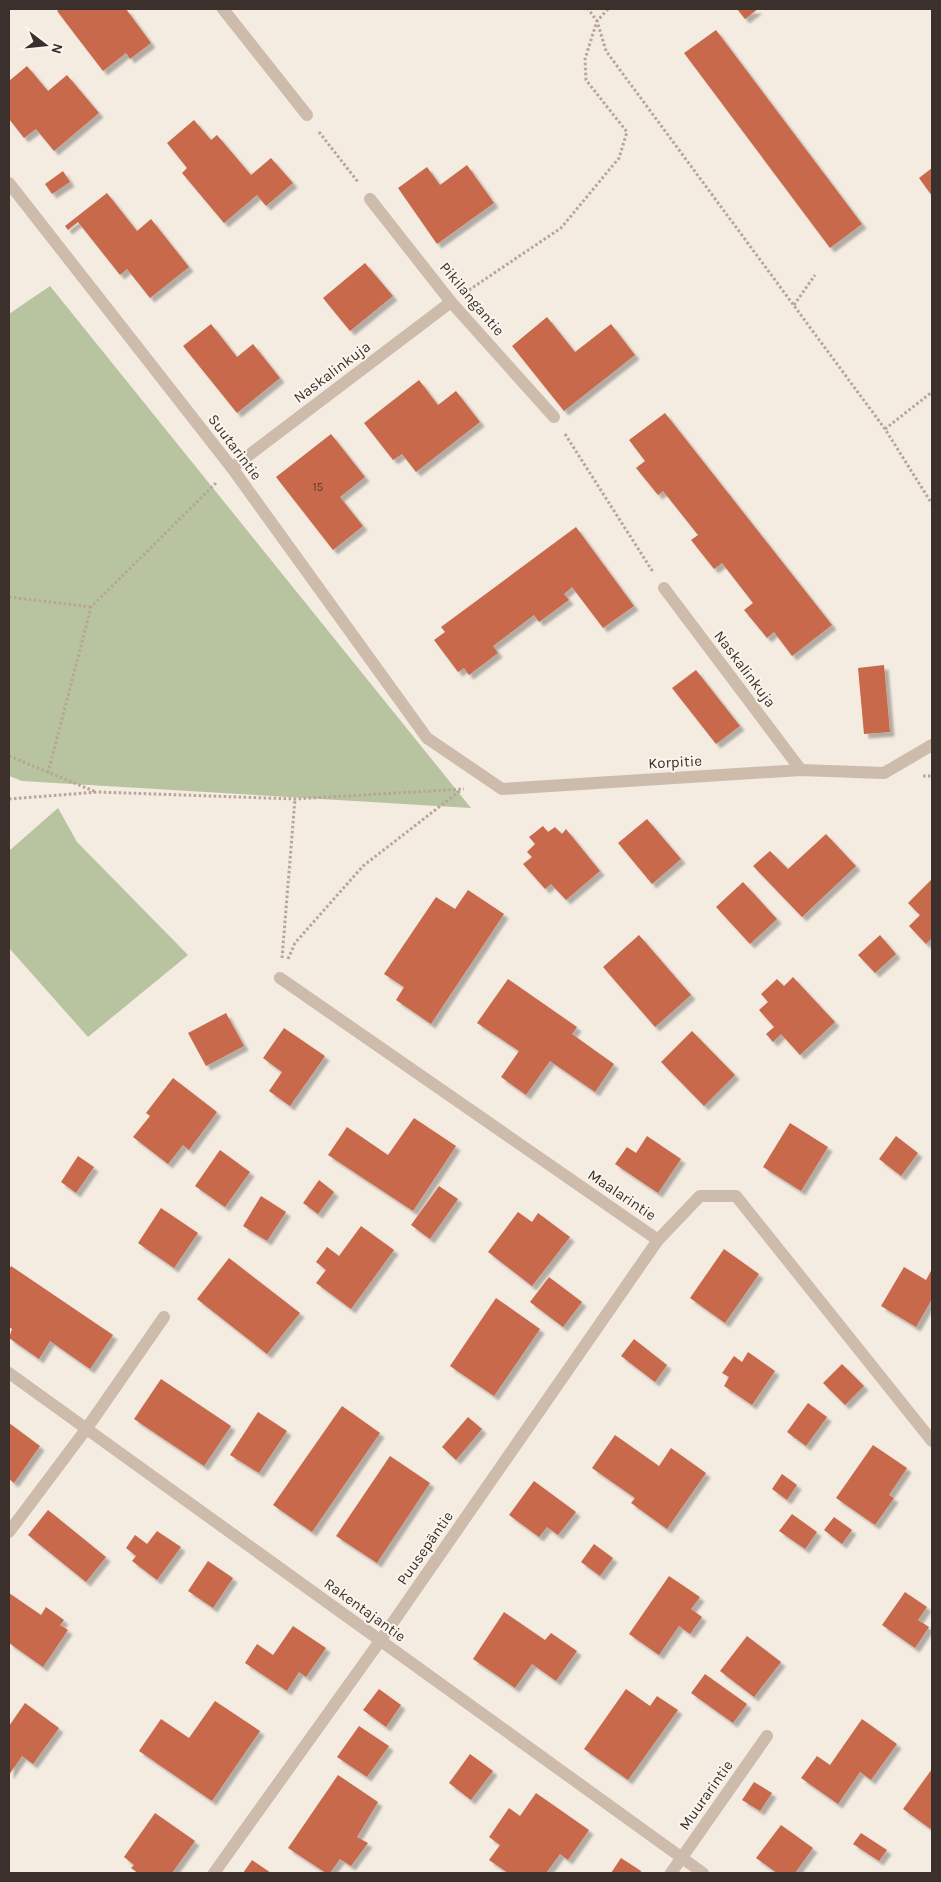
<svg xmlns="http://www.w3.org/2000/svg" width="941" height="1882" viewBox="0 0 941 1882" font-family="Karla,sans-serif">
<style>
.green{fill:#b8c4a0}
.building{fill:#c8694b;filter:url(#shadow)}
.lines{fill:none;stroke-linecap:round;stroke-linejoin:round}
.path{stroke:#b9a596;stroke-width:3;stroke-dasharray:2.5 2.5;stroke-linecap:butt}
.minor{stroke:#cdbbac;stroke-width:12}
.labels{text-anchor:middle;dominant-baseline:central;stroke-width:4;stroke-linejoin:round;paint-order:stroke}
.number-label{font-size:12px;fill:#5e3e33}
.street-label{font-size:15px;fill:#3b302b;stroke:#fbf5ee}
</style>
<defs>
<filter id="shadow"><feDropShadow dx="4.5" dy="4.5" stdDeviation="1" flood-color="#0004"/></filter>
</defs>
<rect width="100%" height="100%" fill="#f4ebe1"/>
<!-- green -->
<g class="green">
<polygon points="50,286 471,808 22,781 9,776 9,314"/>
<polygon points="58,808 77,842 188,955 88,1037 9,948 9,851"/>
</g>
<!-- building -->
<g class="building">
<polygon points="60,9 126,9 151,43 130,59 126,53 103,71 57,11"/>
<polygon points="737,9 758,9 745,19"/>
<polygon points="716,30 862,224 830,248 684,53"/>
<polygon points="27,66 48,91 67,75 99,113 54,151 36,129 24,138 9,119 9,81"/>
<polygon points="194,120 211,140 217,135 251,175 271,158 293,183 266,206 257,195 224,223 182,173 187,168 167,143"/>
<polygon points="467,165 494,203 437,244 398,188 427,167 440,185"/>
<polygon points="932,168 932,196 919,178"/>
<polygon points="63,171 70,182 52,194 45,184"/>
<polygon points="107,193 137,231 151,219 189,267 150,298 127,269 120,275 78,222 68,230 65,226"/>
<polygon points="365,263 393,296 350,331 323,298"/>
<polygon points="547,317 575,352 611,324 635,355 564,411 512,346"/>
<polygon points="211,324 237,357 253,344 280,378 237,413 183,346"/>
<polygon points="419,380 438,405 456,391 480,422 416,472 402,454 393,460 364,423"/>
<polygon points="665,413 832,625 792,656 774,632 767,638 744,610 753,603 722,563 714,569 691,540 698,535 663,491 658,495 636,468 645,461 629,440"/>
<polygon points="331,434 365,477 340,497 363,526 333,550 276,477"/>
<polygon points="576,527 634,606 603,628 572,587 564,594 569,600 539,622 534,615 493,646 498,653 469,675 464,668 458,672 434,640 445,632 441,627"/>
<polygon points="884,665 890,732 864,734 858,668"/>
<polygon points="696,670 740,726 716,744 672,688"/>
<polygon points="647,819 681,859 652,884 618,843"/>
<polygon points="543,826 548,832 555,827 562,834 566,829 600,871 566,900 551,884 545,889 523,864 532,857 527,852 535,844 529,837"/>
<polygon points="826,834 856,866 802,917 753,866 770,851 788,869"/>
<polygon points="932,879 932,938 926,944 909,926 920,915 908,903"/>
<polygon points="743,882 777,919 750,944 716,907"/>
<polygon points="468,890 504,914 431,1024 396,1000 404,987 384,974 436,897 455,909"/>
<polygon points="639,935 691,995 655,1027 603,967"/>
<polygon points="880,935 896,954 875,973 858,955"/>
<polygon points="793,977 835,1022 800,1055 781,1034 773,1042 766,1034 774,1027 759,1010 768,1002 761,994 777,979 784,986"/>
<polygon points="508,979 577,1027 572,1034 614,1064 595,1092 550,1061 526,1095 501,1077 519,1051 477,1023"/>
<polygon points="226,1013 244,1046 206,1066 188,1033"/>
<polygon points="284,1028 325,1056 290,1106 269,1091 282,1072 263,1058"/>
<polygon points="692,1031 735,1075 704,1106 661,1062"/>
<polygon points="173,1078 217,1112 189,1150 183,1145 168,1164 133,1137 150,1116 146,1113"/>
<polygon points="414,1118 456,1146 413,1211 328,1155 347,1127 388,1155"/>
<polygon points="790,1123 828,1147 801,1191 763,1167"/>
<polygon points="647,1136 681,1159 658,1193 615,1164 627,1147 636,1153"/>
<polygon points="896,1136 918,1153 901,1176 879,1159"/>
<polygon points="220,1150 250,1172 225,1207 195,1186"/>
<polygon points="78,1156 94,1167 76,1193 61,1182"/>
<polygon points="319,1180 334,1192 318,1214 303,1203"/>
<polygon points="439,1186 458,1199 430,1239 411,1225"/>
<polygon points="261,1196 286,1212 267,1241 243,1226"/>
<polygon points="161,1208 198,1233 174,1268 138,1243"/>
<polygon points="518,1212 532,1222 538,1213 570,1237 532,1286 488,1252"/>
<polygon points="361,1226 394,1250 351,1309 316,1283 326,1270 316,1262 327,1247 339,1256"/>
<polygon points="724,1249 759,1274 725,1323 690,1298"/>
<polygon points="229,1258 300,1313 267,1354 197,1299"/>
<polygon points="11,1266 113,1335 90,1369 50,1341 39,1359 9,1338 12,1329 9,1327 9,1270"/>
<polygon points="904,1267 926,1280 932,1269 932,1299 916,1327 881,1306"/>
<polygon points="549,1277 582,1302 563,1327 530,1302"/>
<polygon points="496,1298 540,1329 494,1396 450,1366"/>
<polygon points="634,1339 667,1365 655,1382 621,1356"/>
<polygon points="748,1352 775,1371 752,1405 724,1386 729,1377 722,1373 734,1356 742,1362"/>
<polygon points="842,1364 864,1386 845,1405 823,1383"/>
<polygon points="161,1379 231,1426 204,1466 134,1419"/>
<polygon points="808,1403 827,1417 806,1446 787,1432"/>
<polygon points="342,1406 380,1433 312,1532 273,1505"/>
<polygon points="258,1412 287,1431 259,1473 230,1455"/>
<polygon points="468,1417 482,1429 456,1460 442,1447"/>
<polygon points="9,1423 40,1446 14,1483 9,1479"/>
<polygon points="615,1435 659,1466 671,1448 706,1473 667,1529 631,1503 635,1498 592,1468"/>
<polygon points="873,1445 907,1468 889,1495 894,1498 875,1525 836,1498"/>
<polygon points="390,1456 430,1483 377,1563 336,1536"/>
<polygon points="782,1474 797,1485 787,1500 772,1489"/>
<polygon points="534,1481 576,1512 558,1535 547,1527 539,1537 509,1515"/>
<polygon points="48,1510 106,1557 86,1582 28,1535"/>
<polygon points="792,1514 817,1532 805,1549 779,1531"/>
<polygon points="834,1517 852,1530 842,1544 824,1530"/>
<polygon points="157,1531 181,1547 157,1580 132,1561 136,1556 126,1548 135,1535 147,1544"/>
<polygon points="594,1544 613,1558 600,1576 581,1562"/>
<polygon points="208,1561 233,1578 213,1608 188,1591"/>
<polygon points="669,1576 700,1597 691,1609 702,1617 690,1634 679,1626 659,1655 629,1634"/>
<polygon points="905,1592 927,1607 918,1620 929,1627 915,1648 882,1625"/>
<polygon points="9,1593 41,1615 46,1607 64,1620 60,1625 68,1630 43,1667 9,1643"/>
<polygon points="504,1612 545,1640 551,1633 577,1651 556,1681 532,1664 515,1688 473,1659"/>
<polygon points="293,1626 326,1648 306,1677 299,1672 287,1691 245,1663 257,1644 273,1655"/>
<polygon points="747,1636 781,1662 754,1697 720,1671"/>
<polygon points="705,1674 747,1704 733,1723 691,1693"/>
<polygon points="379,1689 401,1705 386,1727 363,1710"/>
<polygon points="626,1689 650,1706 657,1696 678,1710 628,1780 584,1749"/>
<polygon points="215,1701 260,1731 212,1801 139,1751 161,1719 189,1738"/>
<polygon points="25,1703 59,1728 33,1764 22,1756 9,1775 9,1726"/>
<polygon points="862,1719 897,1744 871,1780 860,1772 838,1804 801,1778 817,1756 830,1765"/>
<polygon points="359,1726 389,1746 367,1777 337,1757"/>
<polygon points="470,1754 493,1771 471,1800 449,1783"/>
<polygon points="932,1769 932,1830 903,1809"/>
<polygon points="338,1775 378,1802 357,1837 368,1843 351,1866 340,1859 330,1873 326,1873 288,1848"/>
<polygon points="754,1782 772,1793 760,1811 742,1800"/>
<polygon points="536,1793 589,1830 568,1860 560,1854 546,1873 508,1873 489,1860 500,1845 489,1837 509,1808 520,1816"/>
<polygon points="155,1813 195,1841 172,1873 138,1873 131,1868 134,1865 124,1857"/>
<polygon points="781,1825 813,1848 795,1873 777,1873 756,1858"/>
<polygon points="861,1833 887,1850 879,1861 853,1844"/>
<polygon points="621,1858 641,1871 640,1873 611,1873"/>
<polygon points="252,1860 271,1873 243,1873"/>
</g>
<g class="lines">
<!-- path -->
<g class="path">
<polyline points="608,9 597,21 606,51 885,429 932,504"/>
<polyline points="319,132 358,182"/>
<polyline points="469,290 561,228 619,158 627,132 586,80 585,59 597,21 588,9"/>
<polyline points="794,305 815,275"/>
<polyline points="885,429 932,392"/>
<polyline points="565,434 653,572"/>
<polyline points="9,597 91,607"/>
<polyline points="9,756 96,792"/>
<polyline points="48,773 91,607 217,482"/>
<polyline points="923,776 932,776"/>
<polyline points="9,799 98,792 295,799 464,789"/>
<polyline points="282,958 295,799"/>
<polyline points="288,959 295,943 363,866 461,790"/>
</g>
<!-- minor -->
<g class="minor">
<polyline points="223,9 307,115"/>
<polyline points="9,183 232,468 427,738 502,789 801,770 884,773 932,745"/>
<polyline points="370,199 451,302 554,417"/>
<polyline points="232,468 451,302"/>
<polyline points="664,588 801,770"/>
<polyline points="280,978 658,1240 700,1196 736,1196 932,1441"/>
<polyline points="9,1373 703,1873"/>
<polyline points="9,1532 87,1428 164,1317"/>
<polyline points="214,1873 380,1641 658,1240"/>
<polyline points="671,1873 767,1736"/>
</g>
</g>
<g class="labels">
<!-- number labels -->
<g class="number-label">
<text x="318" y="487">15</text>
</g>
<!-- street labels -->
<g class="street-label">
<text transform="translate(472 299) rotate(50)">Pikilangantie</text>
<text transform="translate(332 372) rotate(-37)">Naskalinkuja</text>
<text transform="translate(235 447) rotate(53)">Suutarintie</text>
<text transform="translate(745 669) rotate(53)">Naskalinkuja</text>
<text transform="translate(675 762) rotate(-3)">Korpitie</text>
<text transform="translate(622 1195) rotate(34)">Maalarintie</text>
<text transform="translate(425 1548) rotate(-55)">Puusepäntie</text>
<text transform="translate(365 1610) rotate(36)">Rakentajantie</text>
<text transform="translate(706 1795) rotate(-55)">Muurarintie</text>
</g>
</g>
<!-- border -->
<rect width="941" height="1882" fill="none" stroke="#3b302b" stroke-width="20"/>
<!-- north arrow -->
<g transform="translate(45 45) rotate(106)" stroke="#fbf5ee" stroke-width="4" paint-order="stroke">
<path d="M0-4L9 19L0 12L-9 19Z" fill="#3b302b"/>
<text y="-8" font-size="14" font-weight="bold" text-anchor="middle" fill="#3b302b">N</text>
</g>
</svg>
